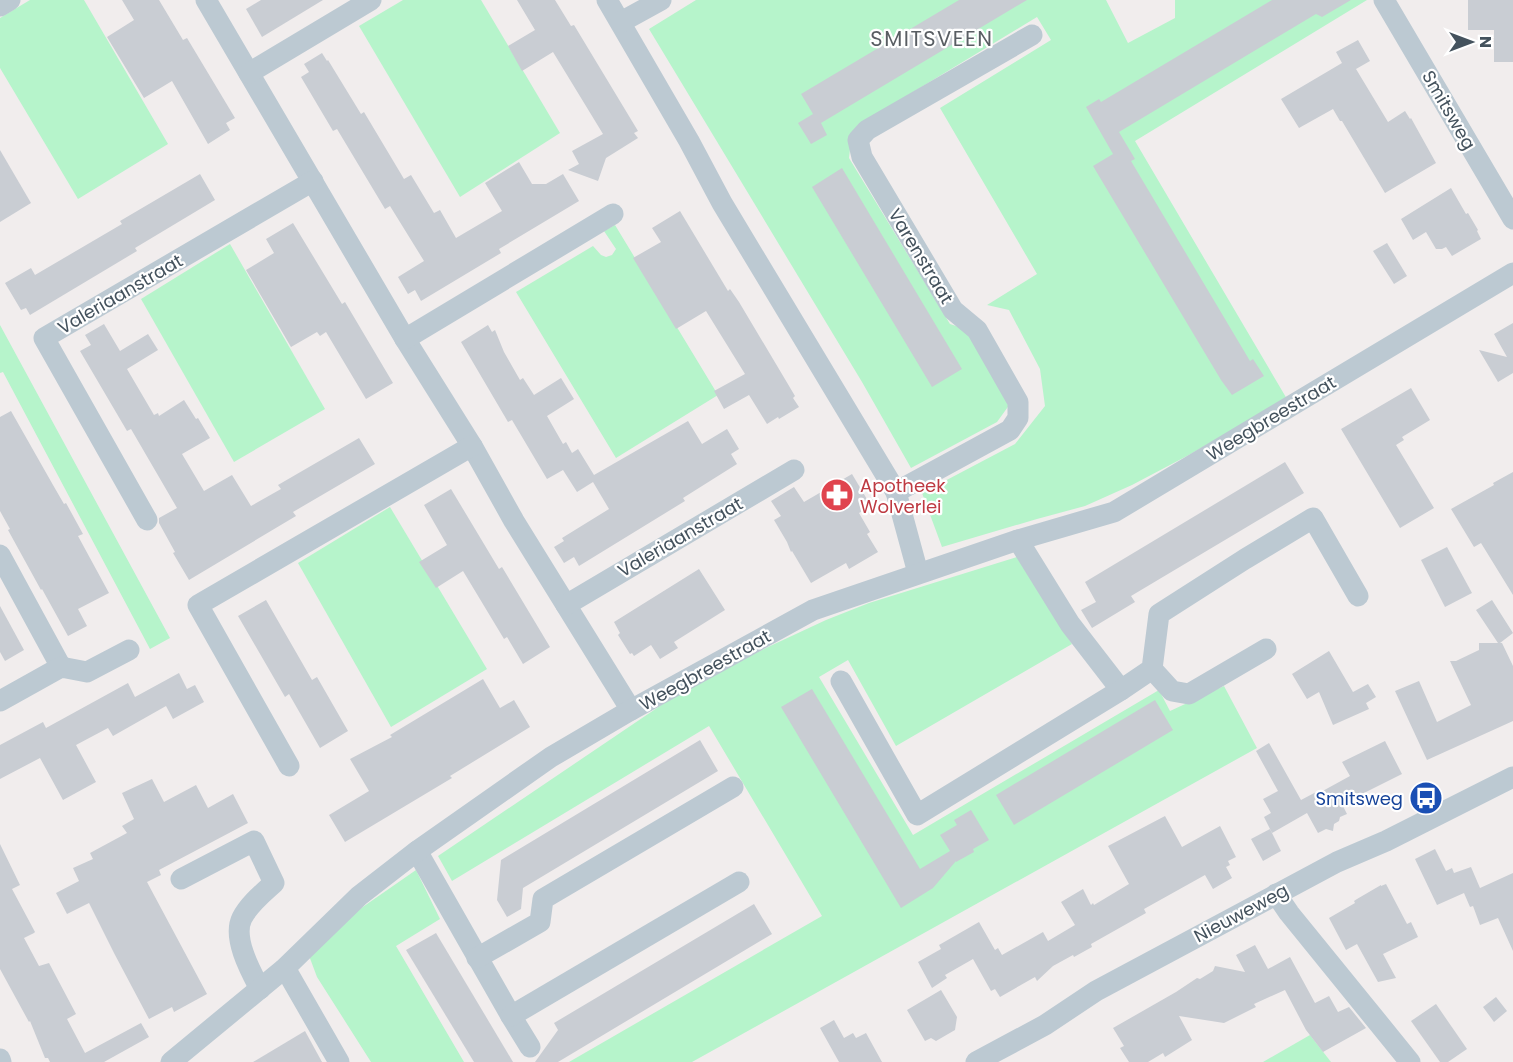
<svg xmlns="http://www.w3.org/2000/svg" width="1513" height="1062" viewBox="0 0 1513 1062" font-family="Poppins,sans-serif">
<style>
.green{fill:#b6f4cb}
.building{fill:#c9cdd3}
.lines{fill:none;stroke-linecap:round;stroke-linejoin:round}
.minor{stroke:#bcc9d2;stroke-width:21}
.labels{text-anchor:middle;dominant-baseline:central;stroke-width:4.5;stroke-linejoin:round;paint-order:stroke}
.street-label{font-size:18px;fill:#44525d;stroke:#fff}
.health-label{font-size:18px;fill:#be3a42;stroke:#fff;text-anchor:start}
.transit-label{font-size:18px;fill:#164399;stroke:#fff;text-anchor:end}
.quarter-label{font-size:21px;letter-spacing:1.5px;fill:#595e63;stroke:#fff}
</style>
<rect width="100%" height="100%" fill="#f1eded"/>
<!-- green -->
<g class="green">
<polygon points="30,0 84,0 168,144 78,199 0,68 0,18"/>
<polygon points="403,0 481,0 560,133 460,197 359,26"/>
<polygon points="696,0 1106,0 1128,43 1175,18 1175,0 1367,0 1135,141 1287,399 1187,456 1132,485 1085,506 1037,519 942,547 922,493 1015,444 1045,406 1040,369 1009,310 987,305 1037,274 940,108 1051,40 1037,17 857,126 851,141 849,158 950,324 965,329 1010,404 997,422 911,468 862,382 649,29"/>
<polygon points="615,225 718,395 616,458 516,292 593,246 601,255 606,257 612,255 616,249 604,231"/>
<polygon points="230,244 325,409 234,462 141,299"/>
<polygon points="0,325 170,638 150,649 3,372 0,373"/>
<polygon points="390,507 487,669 391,727 298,563"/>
<polygon points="1017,557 1072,644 896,746 848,660 819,677 913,835 1159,690 1170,711 1224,686 1257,748 692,1062 569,1062 822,916 709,726 452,881 438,856 688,687 768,647 826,620 869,603"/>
<polygon points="416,870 440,919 396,946 464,1062 371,1062 317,977 308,953 357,911"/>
<polygon points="1310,1035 1331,1062 1263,1062"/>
</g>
<!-- building -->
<g class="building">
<polygon points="122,0 159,0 183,40 187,38 235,118 226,123 230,130 208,144 172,81 144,98 107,37 134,20"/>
<polygon points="261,0 323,0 262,37 246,9"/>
<polygon points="517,0 555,0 571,26 574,25 638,131 634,133 638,138 606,158 598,181 568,170 579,164 572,151 603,134 553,52 522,71 508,46 535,30"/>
<polygon points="959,0 1027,0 821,123 827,135 811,144 798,123 813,114 801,94"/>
<polygon points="1272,0 1351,0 1322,17 1316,14 1119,132 1135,159 1131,161 1250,361 1253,359 1264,376 1232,395 1221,380 1093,166 1113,154 1086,107 1099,99 1101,102"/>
<polygon points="1468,0 1513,0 1513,62 1494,62 1494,30 1468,30"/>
<polygon points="1358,40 1370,61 1356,69 1388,122 1405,111 1410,119 1411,118 1436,163 1385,193 1342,121 1340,121 1333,109 1299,128 1281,99 1342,63 1336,52"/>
<polygon points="322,53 327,61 328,60 361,114 364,112 404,179 411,175 434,213 440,210 456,238 502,211 485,183 519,162 532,184 546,184 563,174 579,201 499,249 501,253 421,301 415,290 408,294 398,277 424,261 390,206 385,209 337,129 333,131 301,77 309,72 304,64"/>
<polygon points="0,150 31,203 0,222"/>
<polygon points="842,168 962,369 932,387 812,187"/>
<polygon points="200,174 215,200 135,248 137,251 30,315 26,308 21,310 5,283 31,268 35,275 122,224 120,221"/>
<polygon points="1451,188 1466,214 1468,213 1478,230 1477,231 1481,239 1452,256 1446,247 1442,249 1436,249 1426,232 1413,240 1401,219"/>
<polygon points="680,211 728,291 730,289 739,302 795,396 793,398 799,407 779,419 778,417 767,424 749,395 724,409 714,391 745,374 706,311 676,329 633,258 661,242 652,228"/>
<polygon points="293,223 342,304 345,302 393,383 366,399 326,332 320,336 317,332 291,347 246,270 274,253 266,239"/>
<polygon points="1387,243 1407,276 1394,284 1373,251"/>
<polygon points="1513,323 1513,373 1498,382 1479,350 1507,357 1494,334"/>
<polygon points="104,324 120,351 148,334 158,350 127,369 154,415 158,413 159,416 184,400 196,419 198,418 210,438 182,454 204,491 232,475 251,506 281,489 278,485 359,438 375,464 293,512 296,516 189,580 173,553 175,552 159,523 159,518 177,508 131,429 127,431 80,351 91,345 85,335"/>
<polygon points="488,325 492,332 495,330 504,352 520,380 523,378 534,395 561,378 574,399 547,416 563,444 566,442 572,453 578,449 594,475 688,421 702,444 727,429 739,449 731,454 737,464 683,498 685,501 579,566 574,557 564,563 554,547 564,541 562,538 609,509 593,482 577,492 563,470 547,479 512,420 508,422 461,342"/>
<polygon points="1411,388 1430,420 1402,437 1404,440 1396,445 1434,508 1400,528 1341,429"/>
<polygon points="11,411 53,485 64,504 66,503 83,534 78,536 109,593 78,609 87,626 68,636 42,589 41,590 8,530 10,529 0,511 0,417"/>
<polygon points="1285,462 1304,493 1131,596 1135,602 1092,628 1081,610 1096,602 1085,582"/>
<polygon points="1513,472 1513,595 1481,543 1474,547 1451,509 1494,485 1493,483"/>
<polygon points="852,474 871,506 859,513 870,532 867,534 878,552 849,569 846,563 811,583 792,551 791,552 787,542 774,520 781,516 771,501 794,487 804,502"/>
<polygon points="451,489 499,569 502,567 550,647 523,664 507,637 504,639 463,571 436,588 419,562 447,545 424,505"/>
<polygon points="1447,547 1472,593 1445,607 1421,560"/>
<polygon points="699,569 725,610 674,642 678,648 660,659 651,645 634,656 632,653 630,654 618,635 620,633 614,622"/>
<polygon points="266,600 312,680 317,677 348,731 320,748 289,694 285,697 238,616"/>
<polygon points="1492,600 1513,633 1500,643 1502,643 1513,666 1513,721 1427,760 1395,691 1419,681 1437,722 1471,705 1450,661 1456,661 1479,650 1479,643 1498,643 1476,610"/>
<polygon points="0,606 24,650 5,661 0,652"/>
<polygon points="1329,651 1353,692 1368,684 1376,697 1366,703 1369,709 1333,725 1319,692 1307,699 1292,674"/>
<polygon points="179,673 187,689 195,685 204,702 173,719 166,706 113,736 108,728 76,745 96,782 63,800 40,758 0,779 0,745 43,722 46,728 128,683 135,697"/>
<polygon points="483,679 500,708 514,700 530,727 450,776 452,778 345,842 329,815 369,791 350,759 392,737 390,735"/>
<polygon points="812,689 920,869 950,851 940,835 957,825 954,820 971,810 989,840 973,849 974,852 956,862 956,861 933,888 901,908 781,707"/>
<polygon points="1155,700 1173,730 1014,825 996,795"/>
<polygon points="700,740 718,771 523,888 521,909 507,917 497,900 501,860"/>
<polygon points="1385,741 1402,774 1342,804 1347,814 1340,817 1339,821 1334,824 1333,831 1326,829 1318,833 1307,813 1272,833 1264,817 1271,813 1263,799 1278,791 1256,751 1269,743 1301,800 1318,791 1319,793 1350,776 1342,762"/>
<polygon points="152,779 164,802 196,785 208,808 233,794 248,823 159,870 161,875 147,882 207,994 174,1012 172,1007 149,1019 114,953 89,903 67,914 56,893 79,881 73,868 93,859 90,853 127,833 122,826 134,819 122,793"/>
<polygon points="1165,816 1182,847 1220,826 1236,857 1228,861 1230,865 1226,867 1232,878 1213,889 1205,875 1144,909 1146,913 1091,944 1092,947 1074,957 1073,955 1053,966 1037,981 1035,977 1000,997 995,989 991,991 973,959 945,975 947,978 932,988 918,962 941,949 939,945 979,922 995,950 998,948 1002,955 1043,932 1048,941 1075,925 1061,902 1083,889 1091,905 1093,903 1094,905 1129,884 1108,846"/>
<polygon points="1270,829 1281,851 1263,861 1251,839"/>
<polygon points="0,844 20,885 12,889 35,932 34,933 24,938 39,966 49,963 76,1014 67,1019 85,1053 141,1023 149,1037 104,1062 50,1062 48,1058 45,1058 30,1021 29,1022 0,969"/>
<polygon points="1435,849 1446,871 1452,868 1454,873 1471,867 1480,888 1513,873 1513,951 1498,918 1480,925 1473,906 1470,907 1464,893 1437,905 1415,859"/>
<polygon points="1386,884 1407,924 1411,922 1418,937 1383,954 1396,978 1378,982 1357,944 1346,950 1329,918 1355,903 1354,901 1357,899 1381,885 1381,886"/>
<polygon points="754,904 772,934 558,1062 535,1062 558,1030 554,1023"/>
<polygon points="436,933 513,1062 474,1062 406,950"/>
<polygon points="1255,945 1268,969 1290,957 1315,1003 1329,996 1338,1012 1349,1007 1366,1028 1323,1052 1306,1030 1285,990 1254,1004 1256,1007 1224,1023 1179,1016 1192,1040 1165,1057 1163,1053 1148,1062 1129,1062 1120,1048 1124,1046 1113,1028 1176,992 1197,978 1200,979 1213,971 1215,966 1245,972 1236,955"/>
<polygon points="941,990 957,1017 955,1030 936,1041 931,1038 925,1041 907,1010"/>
<polygon points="1496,997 1507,1011 1494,1022 1483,1007"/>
<polygon points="1436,1004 1467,1049 1448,1062 1440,1062 1411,1021"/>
<polygon points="834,1020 844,1038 853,1033 856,1038 866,1033 882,1062 839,1062 820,1028"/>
<polygon points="305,1031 322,1062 253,1062"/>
</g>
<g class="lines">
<!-- minor -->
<g class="minor">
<polyline points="206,0 405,339 472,446 514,521 631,710"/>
<polyline points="607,0 689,141 722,203 896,492 918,573"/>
<polyline points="1384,0 1513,219"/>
<polyline points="0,6 10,0"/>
<polyline points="621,22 661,0"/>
<polyline points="249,73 371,0"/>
<polyline points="405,339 613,214"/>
<polyline points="896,492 1010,430 1018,418 1018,402 977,330 953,310 862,157 858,140 867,130 1032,35"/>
<polyline points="147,520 44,338 313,181"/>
<polyline points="1018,540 1070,624 1121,690"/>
<polyline points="0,555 61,667"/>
<polyline points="566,605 794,470"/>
<polyline points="1152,669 1172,691 1189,694 1266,649"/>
<polyline points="841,681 917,815 1121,690 1152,669 1159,614 1245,559 1313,518 1358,596"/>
<polyline points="0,701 61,667 87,672 129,650"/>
<polyline points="289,766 198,605 472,446"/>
<polyline points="417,851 511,1016 530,1047"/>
<path d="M181,879L254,841L274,883C263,893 249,904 242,918C232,938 251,972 260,989"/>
<polyline points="1276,894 1289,913 1410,1062"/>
<polyline points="477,958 540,922 543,899 733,787"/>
<polyline points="285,968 339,1062"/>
<polyline points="511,1016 739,882"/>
<polyline points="0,1059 1,1062"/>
<polyline points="171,1062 285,968 359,896 417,851 551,757 631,710 813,610 1018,540 1114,512 1513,273"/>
<polyline points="976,1062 1045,1025 1096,991 1337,862 1386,841 1513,777"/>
</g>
</g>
<!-- icons -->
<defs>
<g id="pharmacy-disc" transform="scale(1.725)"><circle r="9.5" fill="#e0444e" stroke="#fff"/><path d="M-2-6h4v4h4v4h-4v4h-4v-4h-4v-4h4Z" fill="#fff"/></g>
<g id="bus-disc" transform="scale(1.725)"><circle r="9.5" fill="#1a4fb4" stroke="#fff"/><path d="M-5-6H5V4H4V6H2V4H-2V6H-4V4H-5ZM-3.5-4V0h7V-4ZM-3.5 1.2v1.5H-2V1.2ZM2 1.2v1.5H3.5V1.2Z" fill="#fff"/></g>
</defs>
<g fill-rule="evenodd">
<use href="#pharmacy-disc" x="837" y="495"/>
<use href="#bus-disc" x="1426" y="798"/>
</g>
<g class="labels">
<!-- street labels -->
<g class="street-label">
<text transform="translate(1449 110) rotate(60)">Smitsweg</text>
<text transform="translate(921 256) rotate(59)">Varenstraat</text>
<text transform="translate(120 294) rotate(-30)">Valeriaanstraat</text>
<text transform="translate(1271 418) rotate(-31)">Weegbreestraat</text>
<text transform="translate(680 537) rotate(-30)">Valeriaanstraat</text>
<text transform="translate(705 670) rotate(-29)">Weegbreestraat</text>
<text transform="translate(1241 913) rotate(-28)">Nieuweweg</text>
</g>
<!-- health labels -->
<g class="health-label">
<text x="860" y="485">Apotheek<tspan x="860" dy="21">Wolverlei</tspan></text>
</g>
<!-- transit labels -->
<g class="transit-label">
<text x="1403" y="798">Smitsweg</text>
</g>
<!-- quarter labels -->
<g class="quarter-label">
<text x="932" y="38">SMITSVEEN</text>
</g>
</g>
<!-- north arrow -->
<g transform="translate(1471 42) rotate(90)" stroke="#ffffff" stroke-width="4.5" paint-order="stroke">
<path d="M0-4.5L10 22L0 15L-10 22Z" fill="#44525d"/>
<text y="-9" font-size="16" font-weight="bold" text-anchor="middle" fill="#44525d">N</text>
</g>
</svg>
